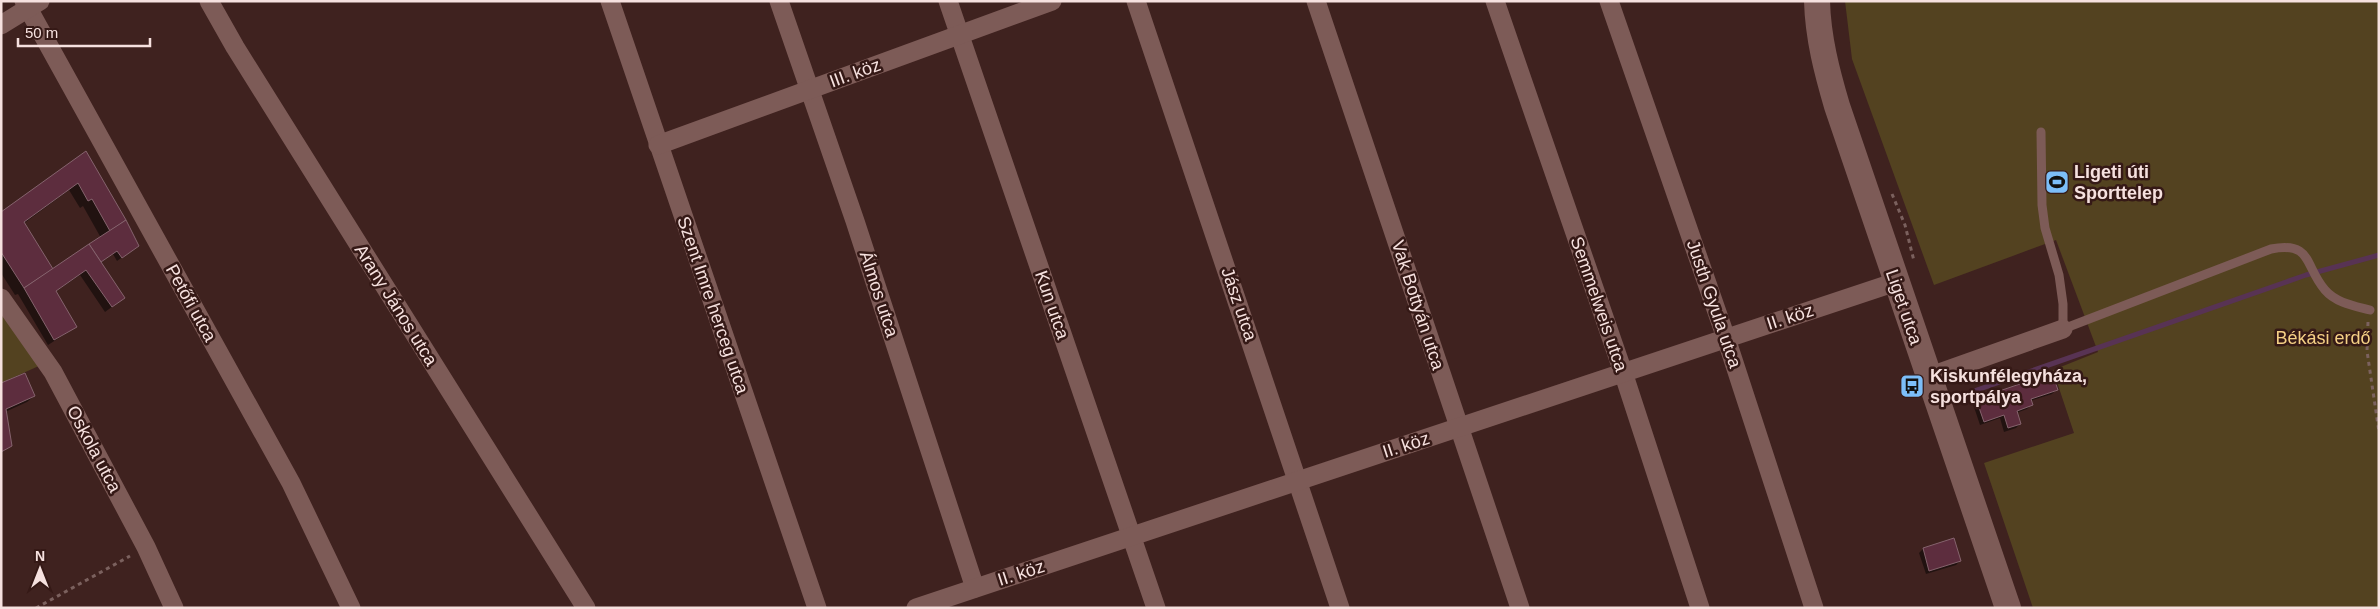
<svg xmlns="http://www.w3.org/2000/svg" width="2380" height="609" viewBox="0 0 2380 609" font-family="Arial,sans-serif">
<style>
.green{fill:#534220}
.shadow{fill:#0007;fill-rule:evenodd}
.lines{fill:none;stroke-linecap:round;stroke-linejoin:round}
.stream{stroke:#583354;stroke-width:5}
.building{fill:#5d2d3e;stroke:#85636d}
.path{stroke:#7b615e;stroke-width:3;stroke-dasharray:4 4;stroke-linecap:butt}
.service{stroke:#7d5b57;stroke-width:9}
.minor{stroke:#7d5b57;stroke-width:19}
.secondary{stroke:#7d5b57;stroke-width:26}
.labels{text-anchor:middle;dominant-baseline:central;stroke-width:5;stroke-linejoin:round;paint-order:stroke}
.street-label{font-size:18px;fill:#f6e1df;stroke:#351916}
.poi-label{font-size:18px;font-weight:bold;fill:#f6e1df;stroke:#351916;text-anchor:start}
.park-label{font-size:18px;fill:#f5d085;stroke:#351916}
</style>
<rect width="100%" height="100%" fill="#3f221f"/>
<!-- green -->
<g class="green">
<polygon points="1845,1 2379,1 2379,608 2033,608 1984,463 2074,433 2053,370 2098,352 2056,240 1934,285 1852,59"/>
<polygon points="1,309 41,365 1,383"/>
</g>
<!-- shadow -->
<g class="shadow">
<path d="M86,152L138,246L117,261L113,254L100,263L124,298L105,312L80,275L55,292L76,327L48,345L18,294L15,295L1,273V214ZM69,190L80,208L83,206L101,238L52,270L23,224Z"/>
<polygon points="1,384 34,396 27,402 5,412 10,446 1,453"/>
<polygon points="2056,390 2052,394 2030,401 2031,405 2027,409 2016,413 2020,424 2016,428 2004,432 2000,418 1980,425 1973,404 1977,400"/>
<polygon points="1923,549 1960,561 1956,565 1926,574 1919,553"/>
</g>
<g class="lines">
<!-- stream -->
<polyline class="stream" points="1974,391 2306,275 2379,255"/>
</g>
<!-- building -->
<g class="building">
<polygon points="86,151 126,220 110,231 92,199 88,201 78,183 24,222 53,269 24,288 1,252 1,212"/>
<polygon points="126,220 139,246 122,258 117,251 101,262 89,244"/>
<polygon points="89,244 125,298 112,307 86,270 56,291 77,327 54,340 24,288"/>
<polygon points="25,373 35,396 6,409 12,446 1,452 1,383"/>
<polygon points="2052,373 2058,390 2031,399 2033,405 2017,411 2021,424 2008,428 2004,415 1984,422 1976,399"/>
<polygon points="1954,538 1961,561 1929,571 1923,548"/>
</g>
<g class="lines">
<!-- path -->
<g class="path">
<polyline points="1892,194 1905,225 1914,261"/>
<polyline points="2368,322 2367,351 2379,432"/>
<polyline points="36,608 130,556"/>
</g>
<!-- service -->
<path class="service" d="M2041,132L2042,205L2045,228L2059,275L2063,304V329L2271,249C2313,241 2304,266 2325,290C2336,303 2355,306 2370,310"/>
<!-- minor -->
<g class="minor">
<polyline points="24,1 291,483 351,608"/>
<polyline points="209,1 235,47 586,608"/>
<polyline points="610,1 817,608"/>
<polyline points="779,1 855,221 975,588"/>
<polyline points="948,1 1156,608"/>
<polyline points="1136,1 1340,608"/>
<polyline points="1316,1 1520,608"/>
<polyline points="1495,1 1623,372 1700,608"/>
<polyline points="1609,1 1726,338 1814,608"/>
<polyline points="1,25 40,1"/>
<polyline points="658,145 1052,1"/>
<polyline points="1,298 53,372 146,547 174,608"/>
<polyline points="1928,377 2063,329"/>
<polyline points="916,608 1896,282"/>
</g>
<!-- secondary -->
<path class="secondary" d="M1817,1C1818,38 1827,72 1837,106L2008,608"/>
</g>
<!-- icons -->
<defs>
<g id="stadium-square" transform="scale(1.25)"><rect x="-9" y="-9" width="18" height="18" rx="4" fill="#7cbef9" stroke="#351916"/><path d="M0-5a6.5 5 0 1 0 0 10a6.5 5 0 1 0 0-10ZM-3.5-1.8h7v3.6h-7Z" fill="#111"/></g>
<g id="bus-square" transform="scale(1.25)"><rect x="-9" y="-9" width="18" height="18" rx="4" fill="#7cbef9" stroke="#351916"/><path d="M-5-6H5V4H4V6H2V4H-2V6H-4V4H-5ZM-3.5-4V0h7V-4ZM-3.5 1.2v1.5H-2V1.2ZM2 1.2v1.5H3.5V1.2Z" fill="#111"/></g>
</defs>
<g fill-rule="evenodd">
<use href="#stadium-square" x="2057" y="182"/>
<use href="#bus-square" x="1912" y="386"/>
</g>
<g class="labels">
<!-- street labels -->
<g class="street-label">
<text transform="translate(855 73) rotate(-20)">III. köz</text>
<text transform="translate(879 294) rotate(72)">Álmos utca</text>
<text transform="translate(191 303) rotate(61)">Petőfi utca</text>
<text transform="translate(1239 304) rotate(71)">Jász utca</text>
<text transform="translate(1599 304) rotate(71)">Semmelweis utca</text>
<text transform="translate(1714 304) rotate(71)">Justh Gyula utca</text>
<text transform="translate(396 305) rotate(58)">Arany János utca</text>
<text transform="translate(713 305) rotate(71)">Szent Imre herceg utca</text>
<text transform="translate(1052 305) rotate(71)">Kun utca</text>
<text transform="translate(1418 305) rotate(72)">Vak Bottyán utca</text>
<text transform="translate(1904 307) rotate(71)">Liget utca</text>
<text transform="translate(1790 317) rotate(-18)">II. köz</text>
<text transform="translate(1406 445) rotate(-18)">II. köz</text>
<text transform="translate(94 449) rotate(62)">Oskola utca</text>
<text transform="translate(1021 573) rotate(-18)">II. köz</text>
</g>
<!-- poi labels -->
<g class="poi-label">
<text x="2074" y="172">Ligeti úti<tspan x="2074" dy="21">Sporttelep</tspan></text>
<text x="1930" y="376">Kiskunfélegyháza,<tspan x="1930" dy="21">sportpálya</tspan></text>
</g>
<!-- park labels -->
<g class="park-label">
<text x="2323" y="338">Békási erdő</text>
</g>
</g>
<!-- border -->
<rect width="2380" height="609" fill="none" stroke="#f6e1df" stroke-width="5"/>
<!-- north arrow -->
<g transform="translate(40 569)" stroke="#351916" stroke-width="4" paint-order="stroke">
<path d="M0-4L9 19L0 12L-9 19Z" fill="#f6e1df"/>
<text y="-8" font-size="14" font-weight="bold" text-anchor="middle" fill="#f6e1df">N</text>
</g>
<!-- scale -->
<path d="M18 38v8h132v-8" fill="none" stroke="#f6e1df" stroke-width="2.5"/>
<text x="25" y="38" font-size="15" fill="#f6e1df" stroke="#351916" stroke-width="4" paint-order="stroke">50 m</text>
</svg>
